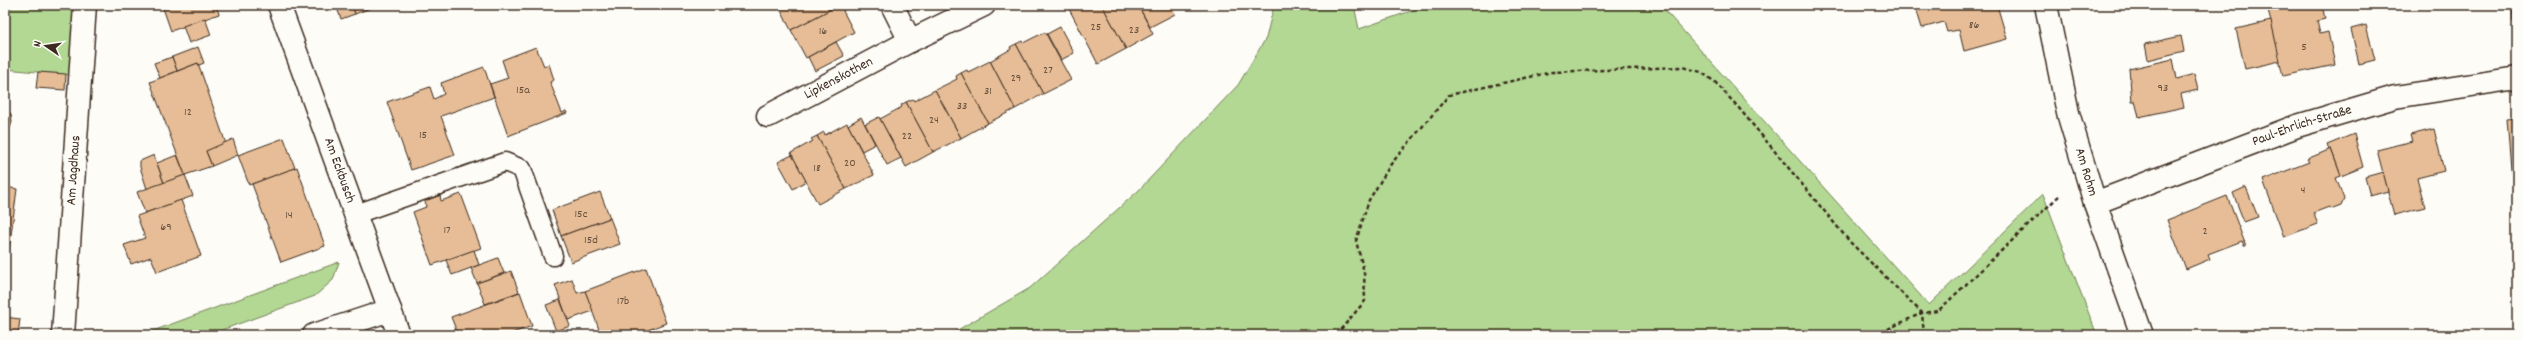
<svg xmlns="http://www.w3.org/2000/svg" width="2522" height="340" viewBox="0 0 2522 340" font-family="Dekko,sans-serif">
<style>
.green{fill:#b2d893;stroke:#768158}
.building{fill:#e6bd96;stroke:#3b2a1e}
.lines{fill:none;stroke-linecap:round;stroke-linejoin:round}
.service-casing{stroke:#3b2a1e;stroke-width:21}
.minor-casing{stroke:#3b2a1e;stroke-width:25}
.path{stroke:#3b2a1e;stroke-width:2.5;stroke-dasharray:4 3;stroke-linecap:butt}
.service{stroke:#fdfcf7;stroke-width:18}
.minor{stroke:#fdfcf7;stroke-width:22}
.labels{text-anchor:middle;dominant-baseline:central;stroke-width:3.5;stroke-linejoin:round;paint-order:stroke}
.number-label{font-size:12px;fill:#664f3c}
.street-label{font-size:14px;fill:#3b2a1e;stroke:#fdfcf7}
</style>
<rect width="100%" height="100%" fill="#fdfcf7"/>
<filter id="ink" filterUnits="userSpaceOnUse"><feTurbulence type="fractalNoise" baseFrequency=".025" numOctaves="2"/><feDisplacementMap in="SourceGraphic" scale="8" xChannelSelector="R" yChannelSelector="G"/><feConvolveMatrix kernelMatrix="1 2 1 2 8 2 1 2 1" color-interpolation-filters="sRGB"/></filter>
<g filter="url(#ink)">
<!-- green -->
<g class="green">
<polygon points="5,5 74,5 70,75 5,69"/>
<polygon points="1274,5 1354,5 1359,29 1428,5 1660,5 1929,305 2043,194 2097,335 949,335 1030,288 1138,191 1238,85 1266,38"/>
<polygon points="339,262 333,280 315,296 208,335 142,335"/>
</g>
<!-- building -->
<g class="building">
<polygon points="162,5 216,5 219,14 171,31"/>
<polygon points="336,5 352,5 355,14 341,19"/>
<polygon points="352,5 378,5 355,14"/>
<polygon points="778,5 839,5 791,30"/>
<polygon points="839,5 843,5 845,9 843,11 854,32 806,58 791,30"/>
<polygon points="1067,5 1102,5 1126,49 1098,64"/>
<polygon points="1102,5 1138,5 1153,34 1126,49"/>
<polygon points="1138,5 1170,5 1175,14 1150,27"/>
<polygon points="1915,5 1997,5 2007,39 1964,51 1959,30 1947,32 1944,22 1922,28"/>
<polygon points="2267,5 2322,5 2325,19 2317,21 2320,34 2328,32 2335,65 2283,76"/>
<polygon points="2363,5 2421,5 2420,7"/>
<polygon points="2512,5 2517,5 2517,25 2513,22"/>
<polygon points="205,18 211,35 189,43 183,26"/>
<polygon points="2271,21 2280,61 2245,69 2236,29"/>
<polygon points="2366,25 2375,60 2359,64 2351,29"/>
<polygon points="1060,27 1074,53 1061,60 1047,34"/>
<polygon points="1045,32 1071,80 1043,94 1016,44 1022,41 1023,43"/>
<polygon points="2181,36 2184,51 2148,60 2145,44"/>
<polygon points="836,42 844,56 815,71 808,57"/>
<polygon points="1016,44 1043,94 1015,109 990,61 1011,49 1010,47"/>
<polygon points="198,47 204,63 199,65 198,63 177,71 172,57"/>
<polygon points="536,47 544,66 549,64 554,80 550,82 562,113 566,111 567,113 508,136 490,84 508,78 502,60"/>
<polygon points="172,57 177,71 160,78 154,63"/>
<polygon points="2173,59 2177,79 2194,74 2198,90 2181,94 2184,107 2139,117 2135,101 2132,101 2129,69"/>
<polygon points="990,61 1015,109 988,123 961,73 967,70 968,72"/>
<polygon points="198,63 226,144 206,151 212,166 185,175 150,82"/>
<polygon points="484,67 494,97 441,116 455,155 411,170 387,102 430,87 434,99 444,94 441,83"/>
<polygon points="38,72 66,74 65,90 36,88"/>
<polygon points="961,73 988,123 961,138 935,90 957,79 956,76"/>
<polygon points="935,90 961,138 933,152 906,102 913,99 914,101"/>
<polygon points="906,102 933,152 906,167 880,119 902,107 901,105"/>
<polygon points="5,109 11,114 12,122 10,128 5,132"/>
<polygon points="861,117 875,144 862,151 848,125"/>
<polygon points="879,117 901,158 887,165 865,124"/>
<polygon points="2517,118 2517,180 2512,181 2507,119"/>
<polygon points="847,123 874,175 846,189 817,136 824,132 825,135"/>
<polygon points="2434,129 2444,171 2417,178 2425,207 2394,215 2377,150 2412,141 2410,135"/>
<polygon points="2354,134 2363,167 2341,176 2331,149 2329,150 2327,145"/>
<polygon points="817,136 846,189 818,204 791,153 813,141 811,139"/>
<polygon points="284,138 295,168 249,185 238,155"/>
<polygon points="233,139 238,155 212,166 206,151"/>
<polygon points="2331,149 2341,176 2336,178 2344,199 2341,206 2333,209 2329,207 2313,213 2318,224 2284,237 2263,180 2309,162 2307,159"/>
<polygon points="154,155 164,183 147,189 140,167 140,161"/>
<polygon points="177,155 185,175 164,183 157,163"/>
<polygon points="792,155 806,181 793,189 778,162"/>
<polygon points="297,167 325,246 281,262 252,184"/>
<polygon points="2383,172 2388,191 2370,196 2365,177"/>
<polygon points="185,175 193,196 145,213 137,192"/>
<polygon points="5,187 17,189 9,250 5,250"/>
<polygon points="2246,187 2258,217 2244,222 2233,193"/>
<polygon points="600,192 610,218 561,236 552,210"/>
<polygon points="461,194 481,248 432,265 413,212 426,207 425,201 440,195 441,201"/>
<polygon points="2227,196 2246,246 2244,246 2242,241 2208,254 2210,259 2186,269 2167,220"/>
<polygon points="181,200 201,256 157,272 151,257 131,264 124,245 145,238 137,216"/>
<polygon points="610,218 620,244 571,262 561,236"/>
<polygon points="474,250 479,265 452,275 446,260"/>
<polygon points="498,258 504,273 477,283 471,268"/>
<polygon points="646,268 666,323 635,335 601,335 585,291"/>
<polygon points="511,271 519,292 485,304 477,283"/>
<polygon points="572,279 577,293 585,291 593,311 568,320 555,285"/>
<polygon points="520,292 532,326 507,335 458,335 451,317"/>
<polygon points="560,300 570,326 556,331 546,305"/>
<polygon points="5,317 20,319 18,335 5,335"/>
</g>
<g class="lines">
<!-- service casing -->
<g class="service-casing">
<polyline id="service" points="356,214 505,162 522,169 553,256"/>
</g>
<!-- minor casing -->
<g class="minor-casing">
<g id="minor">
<path id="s1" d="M279,5L399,335"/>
<polyline points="892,5 910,41 984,5"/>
<path id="s2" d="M2046,5L2068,113L2095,203L2142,335"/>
<path id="s3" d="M768,116L910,41"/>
<path id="s4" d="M2095,203L2297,126L2395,97L2517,78"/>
<path id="s5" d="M63,335L85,5"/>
<polyline points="314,335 390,310"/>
</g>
</g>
<!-- path -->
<g class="path">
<polyline points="1336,335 1365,301 1364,272 1356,241 1369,200 1391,164 1449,95 1552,72 1682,67 1701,72 1715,82 1738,107 1850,242 1922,313 1924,335"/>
<polyline points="1875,335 1922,313 1938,311 2061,194"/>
</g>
<!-- service -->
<use href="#service" class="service"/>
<!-- minor -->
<use href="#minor" class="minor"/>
</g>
</g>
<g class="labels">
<!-- number labels -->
<g class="number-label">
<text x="1974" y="25">86</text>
<text x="1096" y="27">25</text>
<text x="1134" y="30">23</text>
<text x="823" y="31">16</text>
<text x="2304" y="47">5</text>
<text x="1048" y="70">27</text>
<text x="1016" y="78">29</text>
<text x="2163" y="88">93</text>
<text x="523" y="90">15a</text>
<text x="988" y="91">31</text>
<text x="962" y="106">33</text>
<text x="188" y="112">12</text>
<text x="934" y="120">24</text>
<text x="423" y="135">15</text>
<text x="907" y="136">22</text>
<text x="850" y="163">20</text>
<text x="817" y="168">18</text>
<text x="2303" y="190">4</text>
<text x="581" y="214">15c</text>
<text x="289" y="215">14</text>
<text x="166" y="227">69</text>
<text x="447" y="230">17</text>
<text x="2205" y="231">2</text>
<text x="591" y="240">15d</text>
<text x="623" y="301">17b</text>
</g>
<!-- street labels -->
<g class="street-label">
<text stroke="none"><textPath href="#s3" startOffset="80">Lipkenskothen</textPath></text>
<text stroke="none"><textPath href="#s4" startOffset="221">Paul-Ehrlich-Straße</textPath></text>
<text stroke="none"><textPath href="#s5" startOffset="165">Am Jagdhaus</textPath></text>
<text stroke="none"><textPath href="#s1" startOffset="176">Am Eckbusch</textPath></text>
<text stroke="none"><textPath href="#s2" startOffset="172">Am Rohm</textPath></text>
</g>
</g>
<!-- margin -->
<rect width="2522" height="340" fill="none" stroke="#fdfcf7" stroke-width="20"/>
<rect x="10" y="10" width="2502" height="320" fill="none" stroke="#3b2a1e" stroke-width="1.5" filter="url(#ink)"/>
<!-- north arrow -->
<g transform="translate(46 46) rotate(283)" stroke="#fdfcf7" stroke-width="3" paint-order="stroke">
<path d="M0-3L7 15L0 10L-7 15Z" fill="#3b2a1e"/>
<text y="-6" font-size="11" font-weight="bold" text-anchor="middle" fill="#3b2a1e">N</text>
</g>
</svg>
